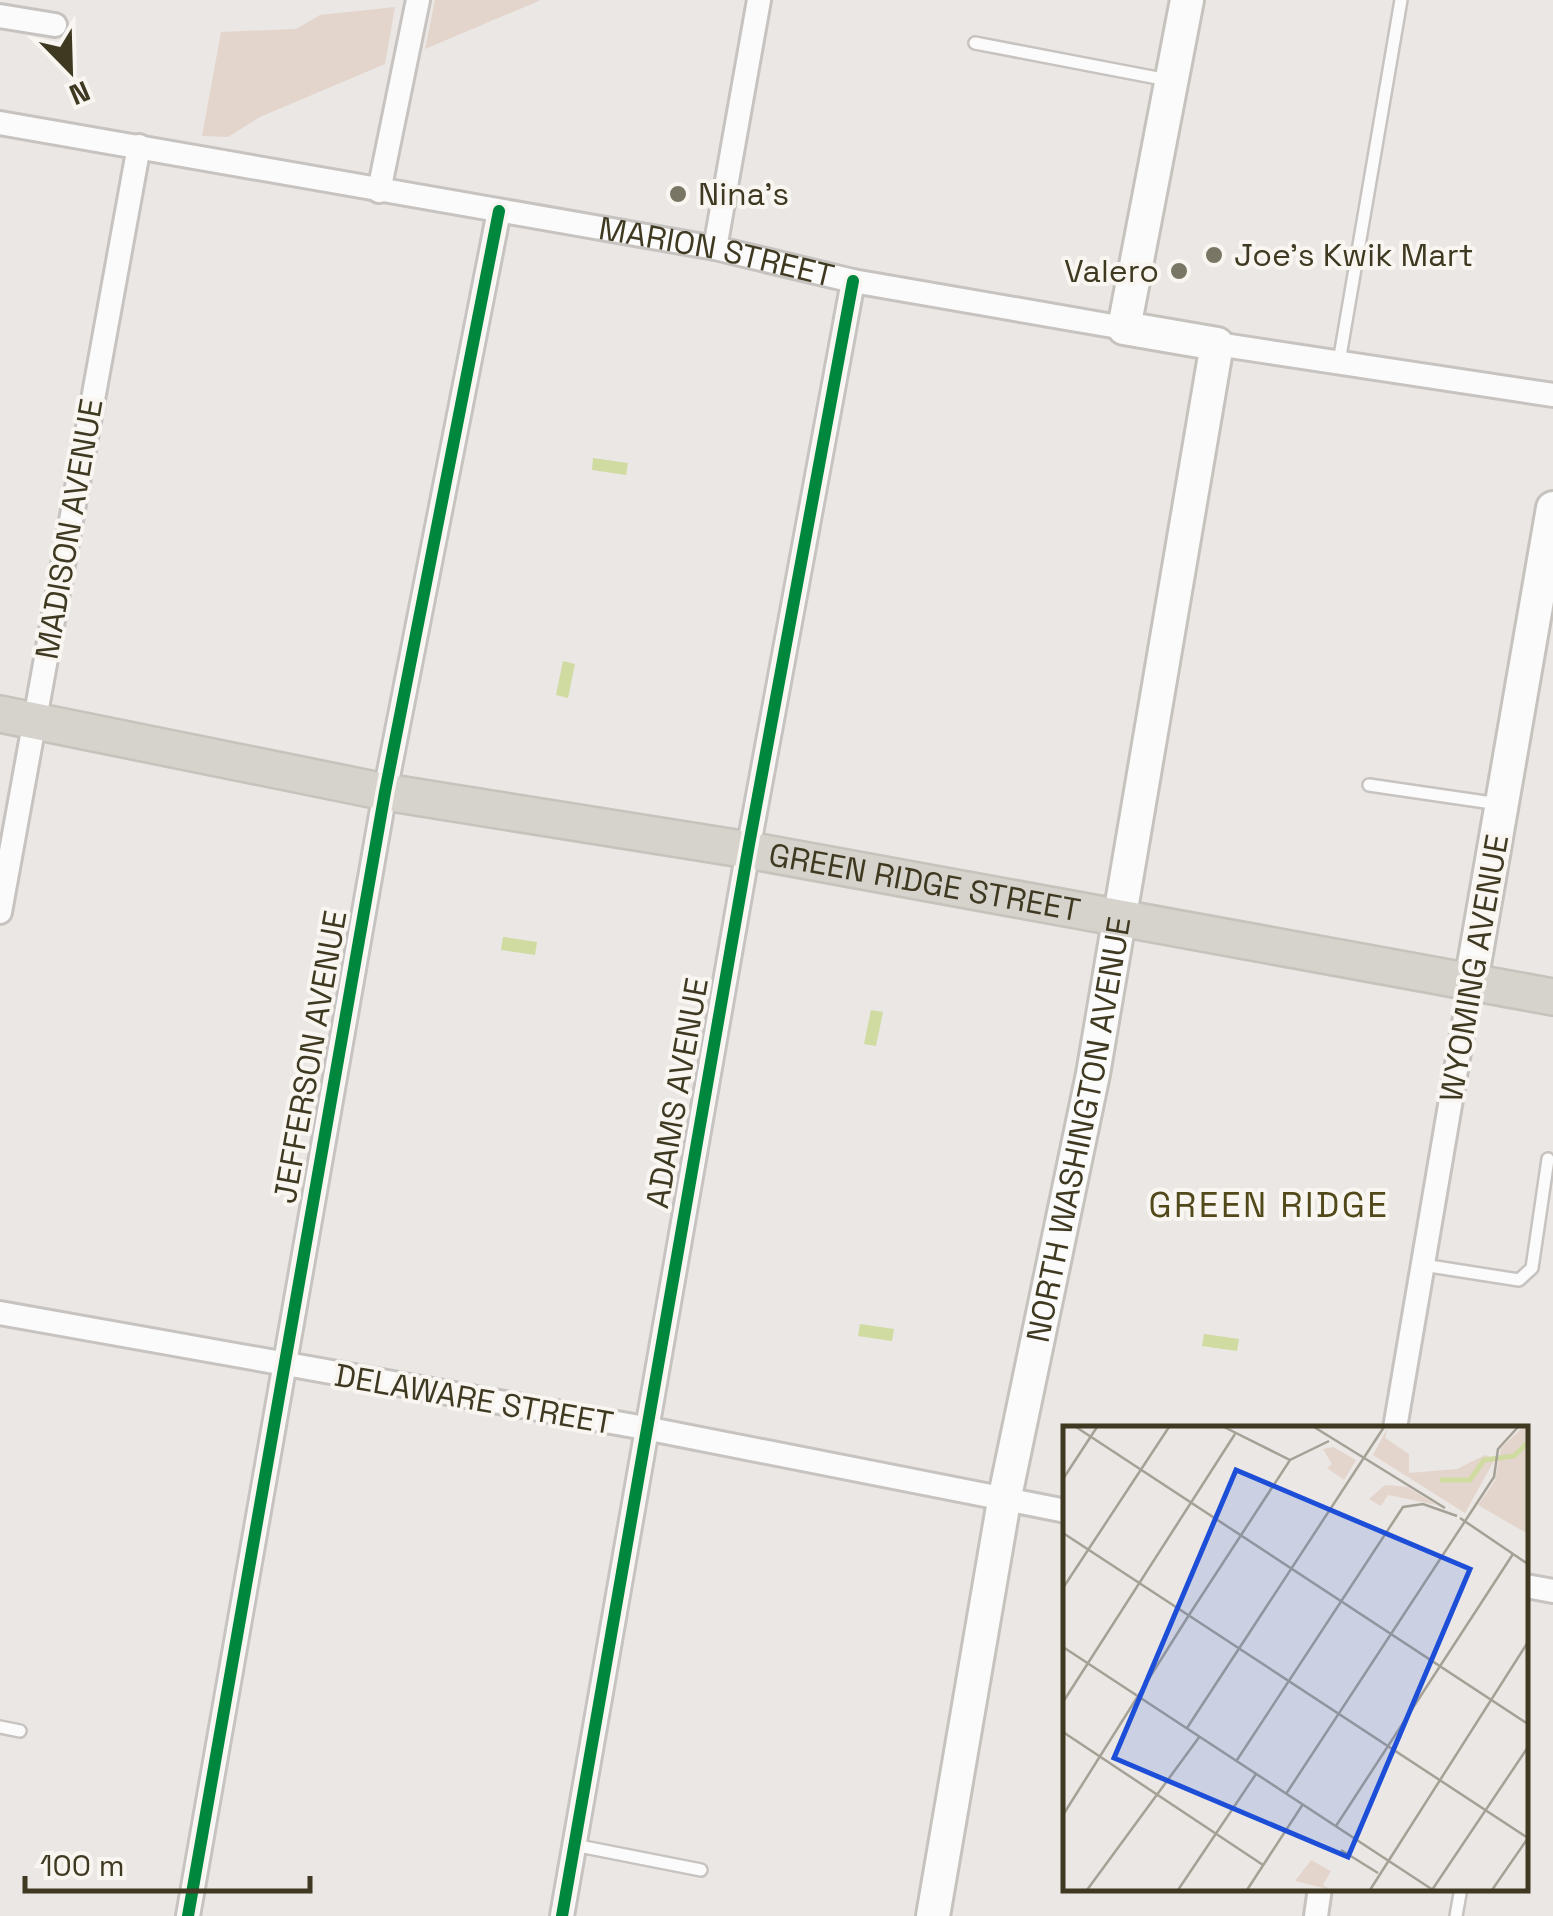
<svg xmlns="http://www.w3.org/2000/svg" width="1553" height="1916" viewBox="0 0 1553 1916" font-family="'Space Grotesk',sans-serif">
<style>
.green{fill:#e4d5cc}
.water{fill:#cfdba1}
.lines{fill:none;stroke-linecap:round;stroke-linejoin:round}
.lane-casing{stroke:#c6c3c0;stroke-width:16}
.street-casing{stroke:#c6c3c0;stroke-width:28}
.secondary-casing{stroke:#c6c3be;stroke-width:38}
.primary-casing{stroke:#c6c3bc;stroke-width:40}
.lane{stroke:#fcfbfb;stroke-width:11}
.street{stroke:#fcfbfb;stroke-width:22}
.secondary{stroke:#fcfbfb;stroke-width:32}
.primary{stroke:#d6d3cd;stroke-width:35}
.cycleway-casing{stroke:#f9f6f2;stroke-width:19}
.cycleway{stroke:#00873e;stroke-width:12}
.poi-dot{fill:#7a7665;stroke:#f9f6f2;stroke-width:4}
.labels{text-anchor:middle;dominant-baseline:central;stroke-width:8;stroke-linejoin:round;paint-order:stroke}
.poi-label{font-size:32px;fill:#3e3920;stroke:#f9f6f2;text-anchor:start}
.street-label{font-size:32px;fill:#3e3920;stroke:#f9f6f2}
.neighbourhood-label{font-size:35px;letter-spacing:2.5px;fill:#52491a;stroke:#f9f6f2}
.inset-river{fill:none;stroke:#cfdba1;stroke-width:5}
.inset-road{fill:none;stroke:#a5a196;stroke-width:2.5}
.view{fill:#1d4ed8;fill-opacity:0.15;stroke:#1d4ed8;stroke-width:5}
.inset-edge{fill:none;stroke:#3e3920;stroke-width:5}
</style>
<rect width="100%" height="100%" fill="#eae7e4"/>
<!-- green -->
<g class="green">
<polygon points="435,0 541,0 425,49"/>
<polygon points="395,7 385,64 260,117 228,137 202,136 221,32 296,29 320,15"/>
</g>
<!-- water -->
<g class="water">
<polygon points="593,458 628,463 626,475 592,470"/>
<polygon points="563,661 575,664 568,698 556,695"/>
<polygon points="503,937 537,942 535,955 501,950"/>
<polygon points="871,1010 883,1012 876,1046 864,1044"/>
<polygon points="860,1324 894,1329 892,1341 858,1336"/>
<polygon points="1204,1334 1239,1339 1237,1351 1202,1346"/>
</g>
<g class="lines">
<!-- lane casing -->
<g class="lane-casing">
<g id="lane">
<polyline points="975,43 1168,80"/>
<polyline points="1339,362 1401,0"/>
<polyline points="1369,785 1499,804"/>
<polyline points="1423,1265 1519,1280 1532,1268 1548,1159"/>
<polyline points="0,1727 20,1731"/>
<polyline points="574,1845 701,1870"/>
<polyline points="1456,1916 1461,1888"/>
</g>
</g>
<!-- street casing -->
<g class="street-casing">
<g id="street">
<polyline points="0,16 55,25"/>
<path id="s1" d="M0,123L715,248L853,281L1124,328"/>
<polyline points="379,191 418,0"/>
<polyline points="715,248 759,0"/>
<polyline points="1217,344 1553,395"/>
<polyline points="0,912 139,146"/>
<polyline points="0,1313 645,1428 1066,1511"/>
<polyline points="1395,1428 1471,982"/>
<polyline points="1526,1586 1553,1591"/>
<polyline points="188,1916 385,792 499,211"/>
<polyline points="562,1916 748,850 853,281"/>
<polyline points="1316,1916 1320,1888"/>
</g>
</g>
<!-- secondary casing -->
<g class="secondary-casing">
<g id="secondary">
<polyline points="1471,982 1553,508"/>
<path id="s2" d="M933,1916L1004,1501L1093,1074L1217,344L1124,328L1187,0"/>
</g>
</g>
<!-- primary casing -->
<g class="primary-casing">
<g id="primary">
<path id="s3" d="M0,714L385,792L748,850L1553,997"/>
</g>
</g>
<!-- lane -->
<use href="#lane" class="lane"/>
<!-- street -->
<use href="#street" class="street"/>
<!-- secondary -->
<use href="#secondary" class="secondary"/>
<!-- primary -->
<use href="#primary" class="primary"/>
<!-- cycleway casing -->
<g class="cycleway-casing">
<g id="cycleway">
<polyline points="188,1916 385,792 499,211"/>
<polyline points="562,1916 748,850 853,281"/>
</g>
</g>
<!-- cycleway -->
<use href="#cycleway" class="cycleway"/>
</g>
<!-- markers -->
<g class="poi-dot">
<circle cx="678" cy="194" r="10"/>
<circle cx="1214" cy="255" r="10"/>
<circle cx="1179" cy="271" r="10"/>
</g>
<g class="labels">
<!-- poi labels -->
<g class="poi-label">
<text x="698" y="194">Nina's</text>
<text x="1234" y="255">Joe's Kwik Mart</text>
<text x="1159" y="271" text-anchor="end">Valero</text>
</g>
<!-- street labels -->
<g class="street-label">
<text stroke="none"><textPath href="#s1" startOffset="728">MARION STREET</textPath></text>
<text transform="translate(69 529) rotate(-80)">MADISON AVENUE</text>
<text stroke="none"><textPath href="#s3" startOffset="940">GREEN RIDGE STREET</textPath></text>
<text transform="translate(1474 968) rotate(-80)">WYOMING AVENUE</text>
<text transform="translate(310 1057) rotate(-80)">JEFFERSON AVENUE</text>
<text transform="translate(677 1093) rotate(-80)">ADAMS AVENUE</text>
<text stroke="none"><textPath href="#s2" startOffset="800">NORTH WASHINGTON AVENUE</textPath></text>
<text transform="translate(474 1399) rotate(10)">DELAWARE STREET</text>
</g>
<!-- neighbourhood labels -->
<g class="neighbourhood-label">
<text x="1269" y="1205">GREEN RIDGE</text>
</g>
</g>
<!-- overview -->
<g transform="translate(1063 1426)">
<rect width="465" height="465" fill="#eae7e4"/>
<path d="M325,1L322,12L346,28V47L394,43L422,29L432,33L402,87L310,29ZM460,1H465V108L415,79L432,55L438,22ZM270,21L293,34L281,54L264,42L269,38L260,23ZM322,59L344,61L374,79L325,69L318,80L306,73ZM248,434L268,445L260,459L268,464L232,455Z" fill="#e4d5cc"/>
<path class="inset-river" d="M377,54H407L421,34L451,30L465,16"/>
<path class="inset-road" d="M13,1L465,298M161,1L227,34M251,1L382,82M0,53L34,1M397,92L465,138M0,107L465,412M0,162L106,1M126,189L227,34L266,15M0,221L370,464M0,276L172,8M124,302L321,1M0,306L200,439M174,334L340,81L360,78L394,90M223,368L431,51L435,23L455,1M0,389L126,189M273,400L450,128M278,424L315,447M24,464L137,310M115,464L193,348M184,464L240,378M307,464L465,216M369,464L465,321M429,464L465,412"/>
<path class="view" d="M173,44L407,143L285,431L51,332Z"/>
<rect width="465" height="465" class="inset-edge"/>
</g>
<!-- north arrow -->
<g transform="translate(70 70) rotate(157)" stroke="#f9f6f2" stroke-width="8" paint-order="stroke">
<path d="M0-8L18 38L0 25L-18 38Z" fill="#3e3920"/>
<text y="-15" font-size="28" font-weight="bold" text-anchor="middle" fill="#3e3920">N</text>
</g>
<!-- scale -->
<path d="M25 1876v15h285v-15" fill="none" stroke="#3e3920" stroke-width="5"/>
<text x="40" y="1876" font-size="30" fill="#3e3920" stroke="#f9f6f2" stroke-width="8" paint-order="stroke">100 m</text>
</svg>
